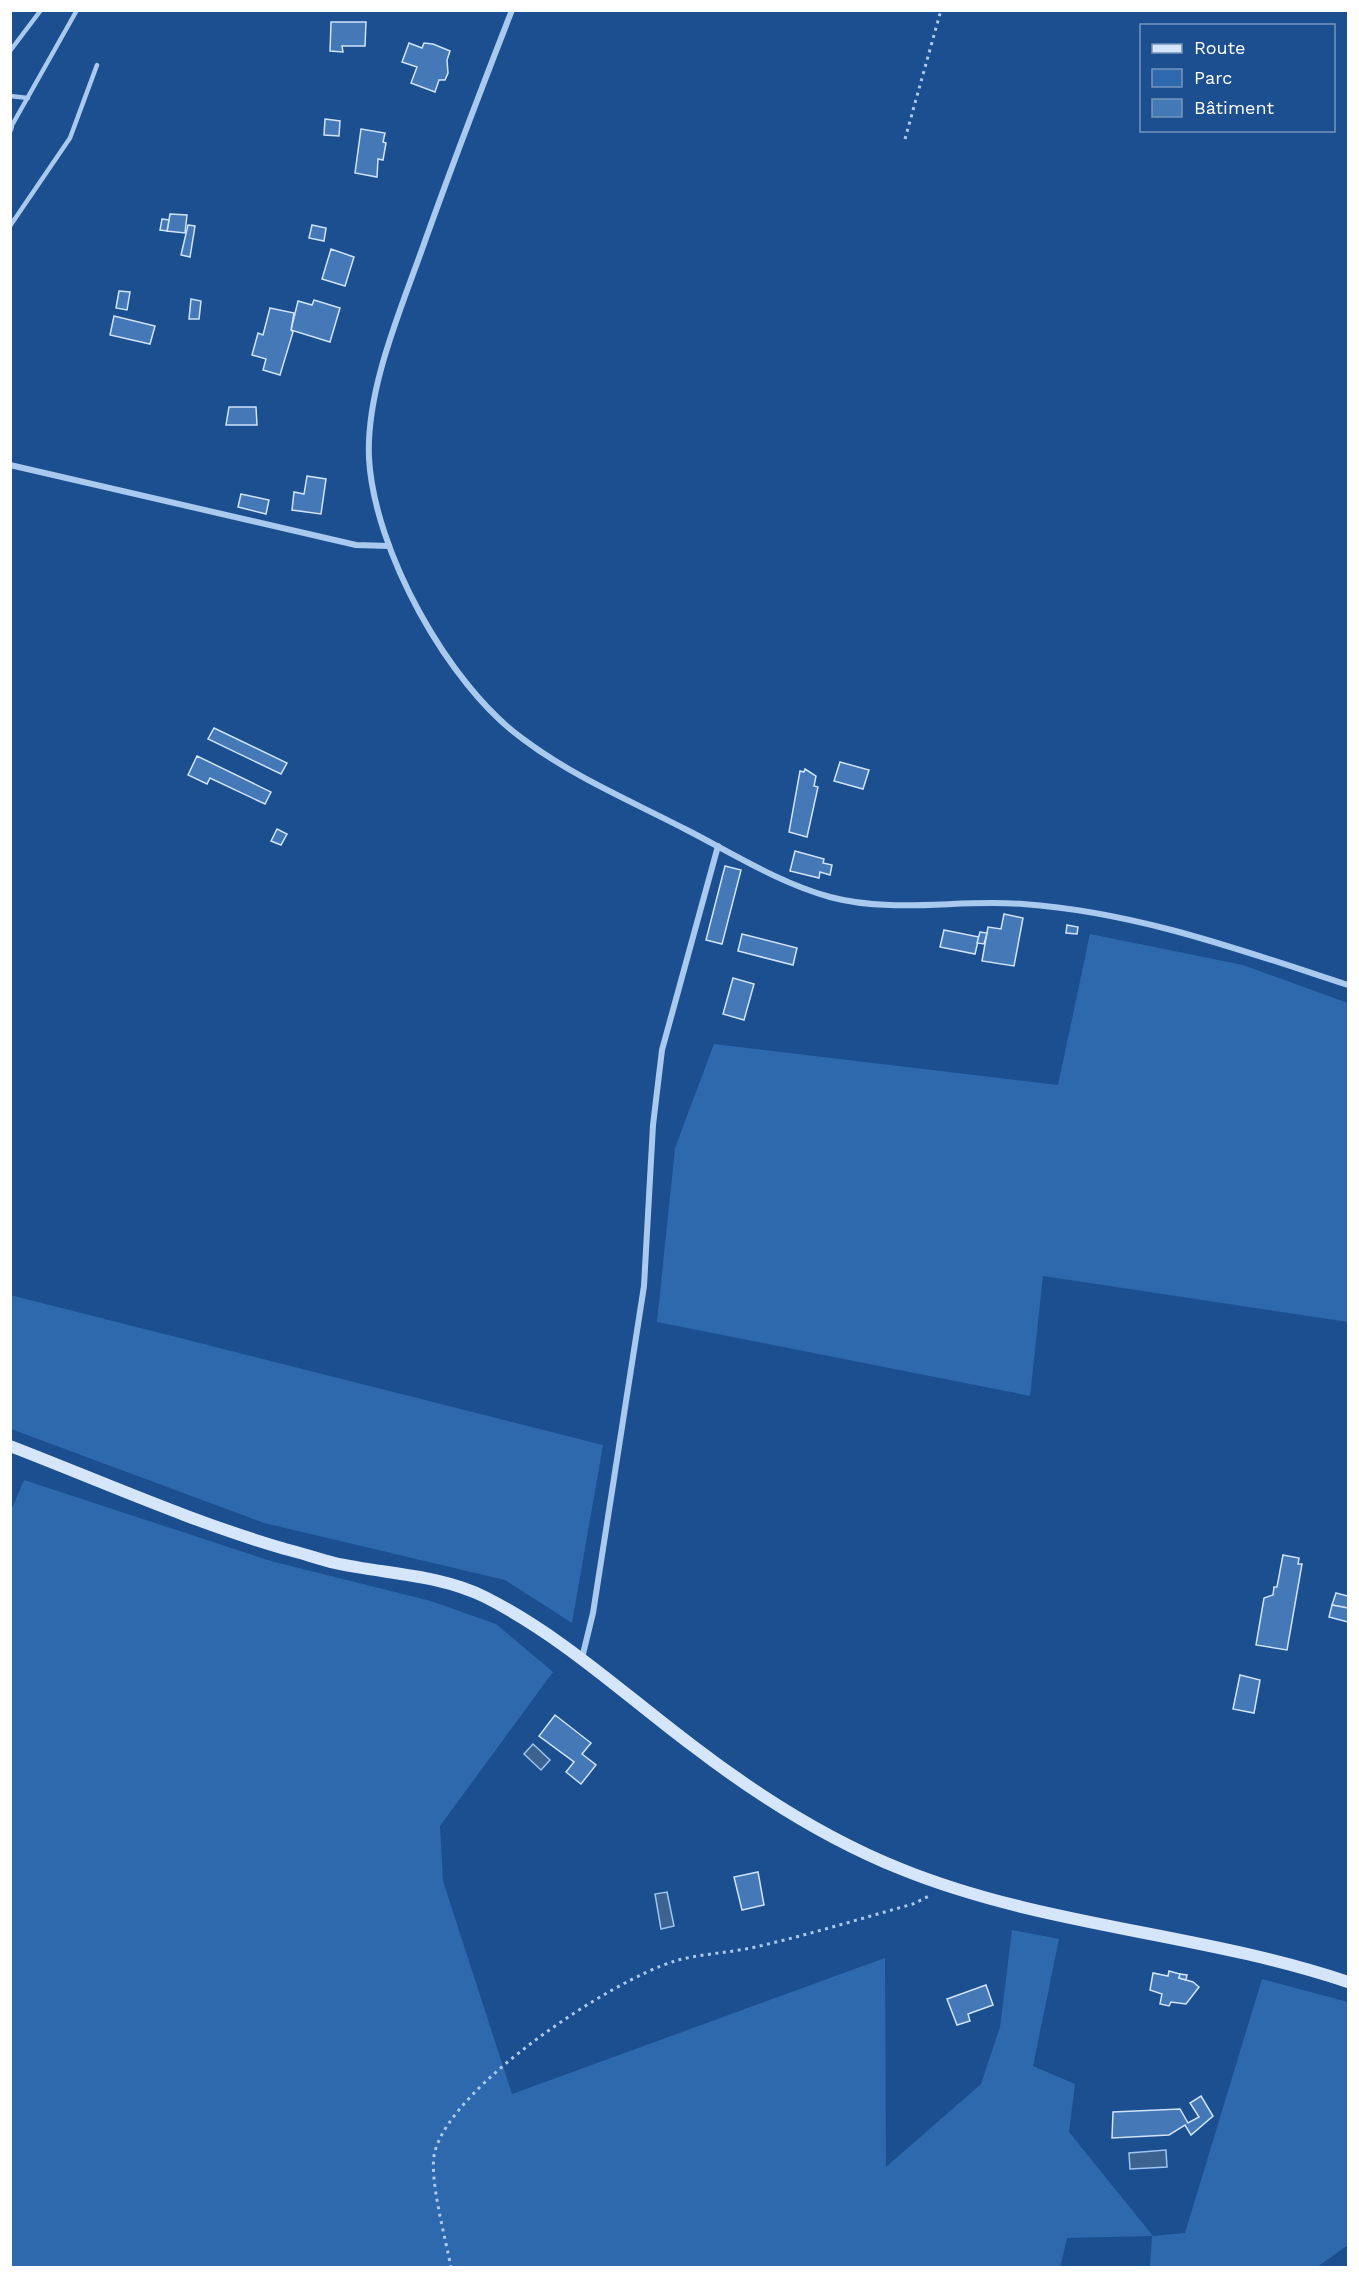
<svg xmlns="http://www.w3.org/2000/svg" width="1359" height="2278" viewBox="0 0 1359 2278" font-family="'Work Sans',sans-serif">
<style>
.green{fill:#2e69ad}
.water{fill:#3c6290;stroke:#9cc4f0;stroke-width:1.5}
.building{fill:#4478b7;stroke:#cfe3fa;stroke-width:1.5}
.lines{fill:none;stroke-linecap:round;stroke-linejoin:round}
.path{stroke:#a9c9ee;stroke-width:3;stroke-dasharray:3 4.5;stroke-linecap:butt}
.lane{stroke:#a9c9ee;stroke-width:4.5}
.street{stroke:#a9c9ee;stroke-width:6}
.secondary{stroke:#d6e6fa;stroke-width:12}
</style>
<rect width="100%" height="100%" fill="#1b4f8f"/>
<!-- green -->
<g class="green">
<polygon points="1090,934 1243,965 1348,1003 1348,1322 1043,1276 1030,1396 657,1322 675,1148 714,1044 1058,1085"/>
<polygon points="10,1295 603,1445 572,1623 505,1580 264,1523 11,1429"/>
<polygon points="24,1480 271,1561 431,1601 496,1624 553,1672 440,1826 443,1881 512,2094 885,1958 886,2167 981,2084 1000,2027 1012,1930 1059,1939 1033,2066 1075,2084 1069,2132 1153,2236 1185,2233 1262,1979 1348,2002 1348,2245 1317,2267 1150,2267 1152,2236 1067,2238 1060,2268 11,2267 10,1513"/>
</g>
<!-- water -->
<g class="water">
<polygon points="533,1744 550,1760 541,1770 524,1754"/>
<polygon points="667,1892 674,1926 661,1929 655,1894"/>
<polygon points="1166,2150 1167,2167 1130,2169 1129,2153"/>
</g>
<!-- building -->
<g class="building">
<polygon points="331,22 366,22 365,46 342,46 343,52 330,51"/>
<polygon points="409,43 422,48 424,43 433,44 450,51 447,60 448,73 445,80 439,80 435,92 411,83 417,67 402,62"/>
<polygon points="325,119 340,121 339,136 324,135"/>
<polygon points="361,129 385,133 383,142 386,143 383,160 378,159 377,177 355,173"/>
<polygon points="170,214 187,215 185,233 167,231"/>
<polygon points="162,219 169,220 167,231 160,230"/>
<polygon points="188,225 195,226 190,257 181,255"/>
<polygon points="312,225 326,228 324,241 309,238"/>
<polygon points="331,249 354,257 345,286 322,279"/>
<polygon points="119,291 130,292 127,310 116,308"/>
<polygon points="191,299 201,301 199,319 189,319"/>
<polygon points="314,300 340,308 330,342 291,330 298,301 312,305"/>
<polygon points="270,308 294,313 291,330 293,332 280,375 263,370 266,359 252,355 258,333 263,335"/>
<polygon points="114,316 155,326 150,344 110,335"/>
<polygon points="229,407 256,407 257,425 226,425"/>
<polygon points="307,476 326,479 321,514 292,510 294,492 304,494"/>
<polygon points="241,494 269,500 266,514 238,507"/>
<polygon points="214,728 287,763 281,774 208,739"/>
<polygon points="197,756 271,792 265,804 210,778 207,784 188,775"/>
<polygon points="840,762 869,770 863,789 834,781"/>
<polygon points="805,769 816,776 814,786 818,787 807,837 789,832 800,771 804,772"/>
<polygon points="277,829 287,834 281,845 271,841"/>
<polygon points="795,851 824,859 823,863 832,865 830,875 820,872 819,878 790,871"/>
<polygon points="725,866 741,870 722,944 706,940"/>
<polygon points="1004,914 1023,918 1014,966 982,961 988,927 1001,929"/>
<polygon points="1067,925 1078,927 1077,934 1066,933"/>
<polygon points="944,930 979,937 975,954 940,947"/>
<polygon points="980,932 987,933 984,944 977,943"/>
<polygon points="742,934 797,948 793,965 738,951"/>
<polygon points="733,978 754,984 744,1020 723,1014"/>
<polygon points="1283,1555 1299,1558 1298,1564 1302,1564 1287,1650 1256,1645 1264,1598 1273,1595 1274,1587 1277,1587"/>
<polygon points="1336,1593 1348,1596 1348,1608 1332,1605"/>
<polygon points="1332,1605 1348,1608 1348,1622 1329,1617"/>
<polygon points="1240,1675 1260,1680 1254,1713 1233,1709"/>
<polygon points="555,1715 591,1743 582,1754 596,1765 581,1784 566,1772 574,1762 539,1736"/>
<polygon points="758,1872 764,1905 742,1910 734,1877"/>
<polygon points="1169,1971 1180,1974 1179,1978 1193,1982 1199,1987 1186,2004 1171,2002 1169,2006 1160,2004 1162,1994 1150,1990 1153,1973 1168,1976"/>
<polygon points="1180,1974 1187,1975 1186,1980 1179,1978"/>
<polygon points="986,1985 993,2005 968,2014 970,2021 957,2025 947,1999"/>
<polygon points="1201,2096 1213,2116 1191,2135 1185,2125 1169,2135 1112,2138 1113,2112 1180,2109 1188,2123 1199,2117 1190,2103"/>
</g>
<g class="lines">
<!-- path -->
<g class="path">
<polyline points="905,139 941,10"/>
<path d="M451,2268C446,2239 428,2177 435,2151C454,2084 610,1981 675,1961C699,1954 726,1953 751,1948C805,1936 859,1919 913,1904L929,1896"/>
</g>
<!-- lane -->
<g class="lane">
<polyline points="10,51 41,10"/>
<polyline points="10,96 28,98"/>
<polyline points="11,127 77,10"/>
<polyline points="10,226 70,138 97,65"/>
</g>
<!-- street -->
<g class="street">
<path d="M512,10C480,92 449,173 420,255C398,316 366,392 369,458C374,550 448,685 523,739C572,776 631,801 685,829C732,853 779,883 830,897C894,914 958,899 1023,904C1136,912 1241,950 1348,985"/>
<polyline points="10,130 11,127"/>
<polyline points="10,465 356,545 389,546"/>
<polyline points="582,1658 593,1613 644,1286 653,1125 662,1050 718,846"/>
</g>
<!-- secondary -->
<path class="secondary" d="M10,1446C101,1481 192,1522 285,1549C302,1553 318,1559 335,1563C384,1574 439,1574 485,1597C562,1636 625,1695 693,1746C757,1795 826,1839 901,1869C1044,1927 1203,1933 1348,1982"/>
</g>
<!-- border -->
<rect width="1359" height="2278" fill="none" stroke="#ffffff" stroke-width="24"/>
<!-- legend -->
<rect x="1140" y="24" width="195" height="108" fill="#1b4f8f" stroke="#7695bc" stroke-width="1.5"/>
<rect x="1152" y="44" width="30" height="9" fill="#d6e6fa" stroke="#7695bc" stroke-width="1.5"/>
<text x="1194" y="54" font-size="18" fill="#ffffff">Route</text>
<rect x="1152" y="69" width="30" height="18" fill="#2e69ad" stroke="#7695bc" stroke-width="1.5"/>
<text x="1194" y="84" font-size="18" fill="#ffffff">Parc</text>
<rect x="1152" y="99" width="30" height="18" fill="#4478b7" stroke="#7695bc" stroke-width="1.5"/>
<text x="1194" y="114" font-size="18" fill="#ffffff">Bâtiment</text>
</svg>
